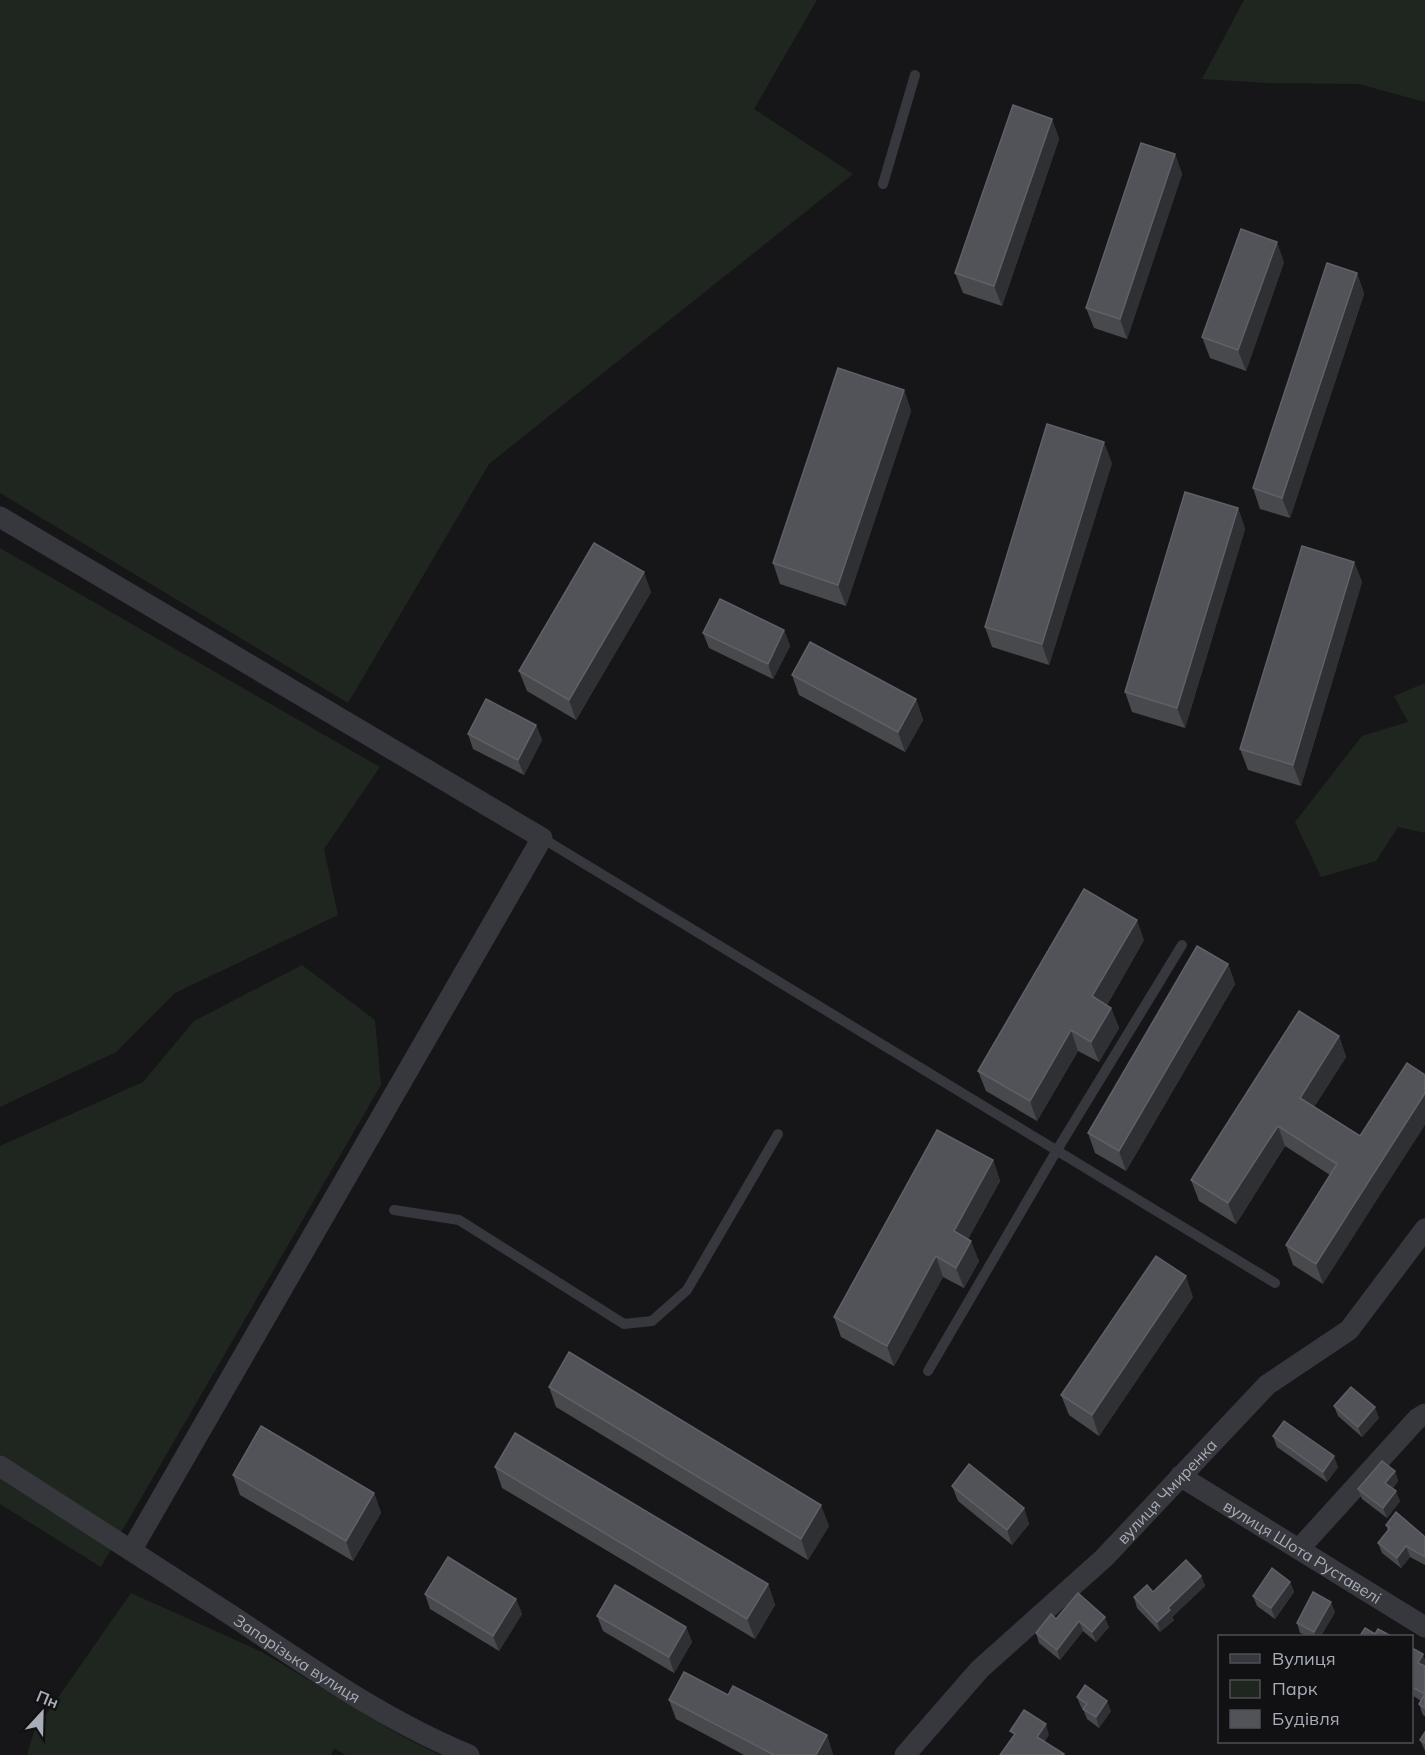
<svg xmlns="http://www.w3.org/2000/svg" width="1425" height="1755" viewBox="0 0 1425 1755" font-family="Mulish,sans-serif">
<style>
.green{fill:#1e261f}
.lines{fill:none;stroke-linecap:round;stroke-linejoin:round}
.service{stroke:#37383d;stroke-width:10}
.minor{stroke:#37383d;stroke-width:21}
.wall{fill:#47494d}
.shaded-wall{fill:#2f3033}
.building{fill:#525359;stroke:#5f6168;stroke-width:1.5}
.labels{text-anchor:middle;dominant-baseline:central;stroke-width:6;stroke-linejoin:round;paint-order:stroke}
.street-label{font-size:16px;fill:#a8adb8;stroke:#111113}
</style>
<rect width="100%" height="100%" fill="#161618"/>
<!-- green -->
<g class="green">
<polygon points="0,0 817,0 754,109 853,174 489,464 348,703 0,493"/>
<polygon points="1244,0 1425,0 1425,102 1359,84 1267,83 1202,79"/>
<polygon points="0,548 380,767 324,849 338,915 175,993 116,1052 0,1107"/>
<polygon points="1425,683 1425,833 1398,827 1376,861 1321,877 1295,822 1362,736 1408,722 1394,696"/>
<polygon points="302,965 375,1020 381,1085 101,1567 0,1504 0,1146 143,1082 194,1021"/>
<polygon points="131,1593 262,1652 400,1735 440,1755 345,1755 334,1748 331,1755 27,1755 34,1732"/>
</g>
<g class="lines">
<!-- service -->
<g class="service">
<polyline points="883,184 915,75"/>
<polyline points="542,838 1275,1283"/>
<polyline points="394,1210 459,1220 624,1324 652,1321 687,1290 778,1134"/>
<polyline points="928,1371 1057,1150 1182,945"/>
</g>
<!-- minor -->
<g class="minor">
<polyline points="0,517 542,838 132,1549"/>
<path id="s1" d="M0,1466C78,1516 156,1566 234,1617C309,1667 384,1720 469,1755"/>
<path id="s2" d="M1180,1476L1425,1627"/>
<polyline points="1299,1549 1417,1419 1425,1414"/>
<path id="s3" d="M905,1755L980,1669L1104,1558L1267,1385L1349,1330L1425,1229"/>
</g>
</g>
<!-- wall -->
<g class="wall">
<polygon points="1052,119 1059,139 1002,306 963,293 955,273"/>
<polygon points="1175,154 1182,174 1127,339 1094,328 1086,308"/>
<polygon points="1284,262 1246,371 1210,358 1202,337"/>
<polygon points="1357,273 1364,294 1290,518 1260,509 1253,488"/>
<polygon points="904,390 911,411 846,606 780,584 773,563"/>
<polygon points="1112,463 1049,665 992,647 985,627"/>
<polygon points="1238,508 1245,529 1185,728 1132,712 1125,692"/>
<polygon points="1354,562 1362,582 1301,786 1248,770 1240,749"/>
<polygon points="651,592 576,720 527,691 519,671"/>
<polygon points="784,630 790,646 773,679 709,648 703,633"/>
<polygon points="792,675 916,699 923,720 905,752 799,695"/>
<polygon points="536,725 542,740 524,775 473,749 468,734"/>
<polygon points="1144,940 1107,1005 1111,1008 1119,1028 1099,1062 1078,1051 1037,1121 986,1091 978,1071"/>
<polygon points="1228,964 1235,984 1126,1171 1095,1153 1088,1133"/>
<polygon points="1339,1036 1346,1057 1314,1107 1360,1136 1323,1284 1293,1265 1286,1245 1330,1175 1285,1146 1236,1224 1199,1201 1191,1180"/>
<polygon points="993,1160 1000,1181 968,1239 979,1261 964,1288 943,1277 894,1366 841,1337 834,1317"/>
<polygon points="1193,1297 1099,1436 1069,1415 1061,1395"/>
<polygon points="549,1387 829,1526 808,1560 556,1407"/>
<polygon points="1334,1406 1379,1418 1362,1437 1338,1416"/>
<polygon points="1273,1436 1338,1467 1327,1482 1277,1447"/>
<polygon points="495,1467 768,1584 775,1605 755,1639 502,1488"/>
<polygon points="1395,1471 1398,1481 1393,1488 1400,1501 1387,1518 1362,1499 1358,1489"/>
<polygon points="233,1475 374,1493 381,1513 353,1561 240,1495"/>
<polygon points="952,1486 1024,1508 1029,1524 1012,1545 958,1501"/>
<polygon points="1386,1525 1425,1537 1425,1565 1410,1557 1401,1568 1382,1553 1378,1543 1388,1531"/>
<polygon points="1201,1576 1205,1586 1172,1617 1174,1620 1160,1632 1137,1608 1134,1597 1153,1592"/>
<polygon points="1290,1582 1294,1592 1275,1619 1257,1606 1253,1596"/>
<polygon points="1078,1593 1109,1627 1096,1642 1083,1631 1060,1660 1039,1643 1036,1633 1056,1619"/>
<polygon points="425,1594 516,1599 522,1614 499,1651 430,1609"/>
<polygon points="1335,1612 1321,1636 1307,1636 1300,1633 1297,1623"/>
<polygon points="597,1616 686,1627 692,1642 674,1673 603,1631"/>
<polygon points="1412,1648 1423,1654 1425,1661 1425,1716 1423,1715 1419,1704 1421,1701 1412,1695"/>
<polygon points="728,1695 827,1735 833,1755 744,1755 676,1719 669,1700"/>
<polygon points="1077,1697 1111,1711 1099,1728 1087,1719 1083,1709 1081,1707"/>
<polygon points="1425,1732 1425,1751 1420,1740"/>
</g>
<!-- shaded-wall -->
<g class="shaded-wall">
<polygon points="1052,119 1059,139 1002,306 994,286"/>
<polygon points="1175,154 1182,174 1127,339 1120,319"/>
<polygon points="1277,242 1284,262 1246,371 1238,350"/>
<polygon points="1357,273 1364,294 1290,518 1282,498"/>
<polygon points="904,390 911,411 846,606 838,585"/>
<polygon points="1104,442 1112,463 1049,665 1042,644"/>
<polygon points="1238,508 1245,529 1185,728 1177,708"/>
<polygon points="1354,562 1362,582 1301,786 1293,765"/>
<polygon points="644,572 651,592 576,720 569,700"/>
<polygon points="784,630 790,646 773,679 768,664"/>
<polygon points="916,699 923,720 905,752 898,732"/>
<polygon points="536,725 542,740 524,775 518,760"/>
<polygon points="1137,920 1144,940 1100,1017 1092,996"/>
<polygon points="1228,964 1235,984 1126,1171 1119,1151"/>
<polygon points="1111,1008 1119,1028 1099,1062 1091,1042"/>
<polygon points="1071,1030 1078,1051 1037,1121 1030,1101"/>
<polygon points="1339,1036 1346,1057 1307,1118 1300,1098"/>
<polygon points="1425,1093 1425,1125 1323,1284 1316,1264"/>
<polygon points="1278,1126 1285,1146 1236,1224 1228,1203"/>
<polygon points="993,1160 1000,1181 961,1252 954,1231"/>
<polygon points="971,1241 979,1261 964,1288 956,1268"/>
<polygon points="936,1256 943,1277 894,1366 887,1346"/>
<polygon points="1186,1276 1193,1297 1099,1436 1092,1415"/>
<polygon points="1375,1407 1379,1418 1362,1437 1358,1427"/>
<polygon points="1334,1456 1338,1467 1327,1482 1323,1472"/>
<polygon points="1395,1471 1398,1481 1389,1493 1385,1483"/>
<polygon points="1396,1491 1400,1501 1387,1518 1383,1508"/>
<polygon points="374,1493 381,1513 353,1561 346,1541"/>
<polygon points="821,1505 829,1526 808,1560 801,1539"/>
<polygon points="1024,1508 1029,1524 1012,1545 1007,1530"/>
<polygon points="1406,1546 1410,1557 1401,1568 1397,1558"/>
<polygon points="1201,1576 1205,1586 1172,1617 1174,1620 1160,1632 1157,1622 1168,1608"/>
<polygon points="1290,1582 1294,1592 1275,1619 1271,1608"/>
<polygon points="768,1584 775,1605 755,1639 747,1619"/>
<polygon points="516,1599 522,1614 499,1651 493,1636"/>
<polygon points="1331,1602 1335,1612 1321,1636 1316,1636 1314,1632"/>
<polygon points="1105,1617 1109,1627 1096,1642 1092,1632"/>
<polygon points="1079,1621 1083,1631 1060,1660 1057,1650"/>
<polygon points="686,1627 692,1642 674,1673 669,1657"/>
<polygon points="1423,1654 1425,1661 1425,1667 1418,1663"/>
<polygon points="1107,1701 1111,1711 1099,1728 1096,1717"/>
<polygon points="1046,1724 1049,1735 1041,1747 1037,1737"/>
<polygon points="827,1735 833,1755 816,1755"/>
</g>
<!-- building -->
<g class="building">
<polygon points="1013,105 1052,119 994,286 955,273"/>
<polygon points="1141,143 1175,154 1120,319 1086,308"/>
<polygon points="1241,229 1277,242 1238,350 1202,337"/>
<polygon points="1327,263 1357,273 1282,498 1253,488"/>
<polygon points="838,368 904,390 838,585 773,563"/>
<polygon points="1047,424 1104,442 1042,644 985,627"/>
<polygon points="1185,492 1238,508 1177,708 1125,692"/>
<polygon points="594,543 644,572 569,700 519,671"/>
<polygon points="1302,546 1354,562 1293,765 1240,749"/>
<polygon points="720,599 784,630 768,664 703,633"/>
<polygon points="810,642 916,699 898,732 792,675"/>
<polygon points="486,699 536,725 518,760 468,734"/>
<polygon points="1084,889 1137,920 1092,996 1111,1008 1091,1042 1071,1030 1030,1101 978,1071"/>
<polygon points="1197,946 1228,964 1119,1151 1088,1133"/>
<polygon points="1299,1011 1339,1036 1300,1098 1360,1136 1407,1063 1425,1075 1425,1093 1316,1264 1286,1245 1337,1164 1278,1126 1228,1203 1191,1180"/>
<polygon points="937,1130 993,1160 954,1231 971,1241 956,1268 936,1256 887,1346 834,1317"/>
<polygon points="1156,1256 1186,1276 1092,1415 1061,1395"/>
<polygon points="569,1352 821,1505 801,1539 549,1387"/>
<polygon points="1351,1387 1375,1407 1358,1427 1334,1406"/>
<polygon points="1284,1421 1334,1456 1323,1472 1273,1436"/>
<polygon points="261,1426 374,1493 346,1541 233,1475"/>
<polygon points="515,1433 768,1584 747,1619 495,1467"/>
<polygon points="1382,1461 1395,1471 1385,1483 1396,1491 1383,1508 1358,1489"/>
<polygon points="969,1464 1024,1508 1007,1530 952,1486"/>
<polygon points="1396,1512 1425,1537 1425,1557 1406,1546 1397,1558 1378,1543 1390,1528 1386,1525"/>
<polygon points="448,1557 516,1599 493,1636 425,1594"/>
<polygon points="1186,1560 1201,1576 1168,1608 1170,1610 1157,1622 1134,1597 1147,1585 1153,1592"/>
<polygon points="1272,1568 1290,1582 1271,1608 1253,1596"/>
<polygon points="615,1585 686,1627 669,1657 597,1616"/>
<polygon points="1313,1592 1331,1602 1314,1632 1297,1623"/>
<polygon points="1078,1593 1105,1617 1092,1632 1079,1621 1057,1650 1036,1633 1051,1614 1056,1619"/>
<polygon points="1365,1628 1375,1634 1378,1629 1391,1636 1360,1636"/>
<polygon points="1412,1648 1423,1654 1418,1663 1425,1666 1425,1708 1419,1704 1425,1694 1412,1687"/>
<polygon points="684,1672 728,1695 733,1686 827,1735 816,1755 774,1755 669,1700"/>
<polygon points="1085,1685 1107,1701 1096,1717 1083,1709 1087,1704 1077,1697"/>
<polygon points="1024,1710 1046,1724 1037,1737 1064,1754 1063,1755 1000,1755 1015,1734 1010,1731"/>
<polygon points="1425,1732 1425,1743 1420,1740"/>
</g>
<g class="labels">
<!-- street labels -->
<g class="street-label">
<text stroke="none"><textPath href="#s3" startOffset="372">вулиця Чмиренка</textPath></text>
<text stroke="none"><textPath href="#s2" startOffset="144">вулиця Шота Руставелі</textPath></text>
<text stroke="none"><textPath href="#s1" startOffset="354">Запорізька вулиця</textPath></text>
</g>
</g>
<!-- legend -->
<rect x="1218" y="1635" width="195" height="108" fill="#111113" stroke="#4d4f55" stroke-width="1.5"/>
<rect x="1230" y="1654" width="30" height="9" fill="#37383d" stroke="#4d4f55" stroke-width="1.5"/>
<text x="1272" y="1665" font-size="18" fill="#a8adb8">Вулиця</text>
<rect x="1230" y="1680" width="30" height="18" fill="#1e261f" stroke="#4d4f55" stroke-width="1.5"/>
<text x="1272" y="1695" font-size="18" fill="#a8adb8">Парк</text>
<rect x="1230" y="1710" width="30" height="18" fill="#525359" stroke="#4d4f55" stroke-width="1.5"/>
<text x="1272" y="1725" font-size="18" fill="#a8adb8">Будівля</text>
<!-- north arrow -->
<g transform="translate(42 1713) rotate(22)" stroke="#111113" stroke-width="4.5" paint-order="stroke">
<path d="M0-4.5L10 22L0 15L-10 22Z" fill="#a8adb8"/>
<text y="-9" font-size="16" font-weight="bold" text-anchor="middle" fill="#a8adb8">Пн</text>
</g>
</svg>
